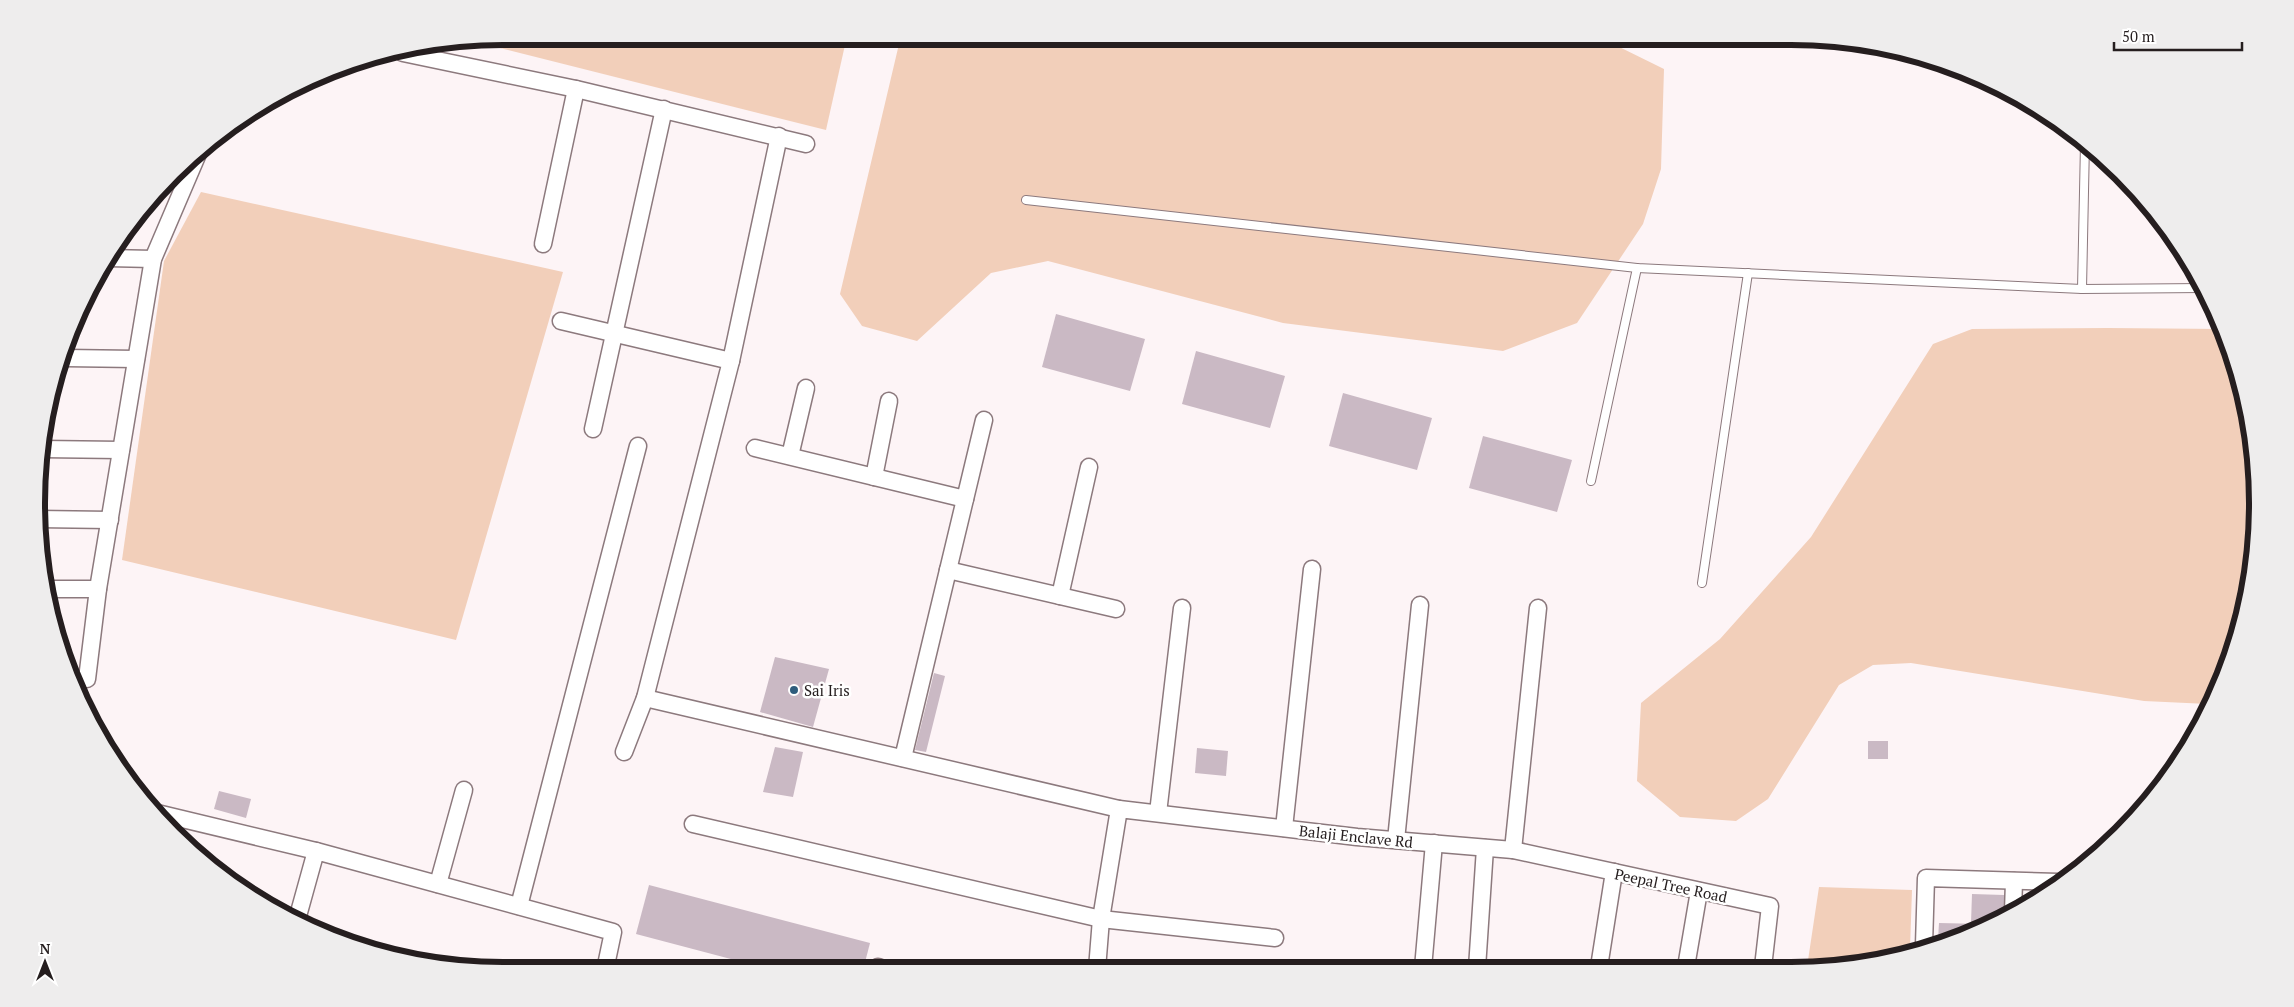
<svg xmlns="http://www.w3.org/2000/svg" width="2294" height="1007" viewBox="0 0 2294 1007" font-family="'PT Serif',serif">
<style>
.green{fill:#f2cfba}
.building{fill:#cab9c4}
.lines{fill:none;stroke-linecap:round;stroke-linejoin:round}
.lane-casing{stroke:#8c797d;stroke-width:10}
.street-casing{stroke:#8c797d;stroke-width:19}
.lane{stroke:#fff;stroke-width:8}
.street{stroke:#fff;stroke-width:16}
.poi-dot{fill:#2e5c7c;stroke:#fff;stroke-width:2}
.labels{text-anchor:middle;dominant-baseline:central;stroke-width:5;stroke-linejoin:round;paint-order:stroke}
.poi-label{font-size:15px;fill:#251e1f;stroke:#fff;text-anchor:start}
.street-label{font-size:15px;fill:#251e1f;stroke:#fff}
.rim{fill:none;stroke:#251e1f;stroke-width:6}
</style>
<rect width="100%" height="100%" fill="#fdf4f6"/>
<!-- green -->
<g class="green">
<polygon points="504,36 847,36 826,130 472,41"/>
<polygon points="906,36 1597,36 1664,69 1661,169 1643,224 1577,323 1503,351 1283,323 1048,261 991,273 917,341 862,326 840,294 899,44"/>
<polygon points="201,192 563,272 456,640 122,560 164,261"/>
<polygon points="2108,328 2222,329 2242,383 2257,473 2254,565 2233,654 2208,704 2144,701 1911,663 1873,665 1839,685 1768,799 1736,821 1680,817 1637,781 1641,703 1720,639 1811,537 1933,344 1972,329"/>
<polygon points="1819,887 1912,890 1910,949 1852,967 1807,967"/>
</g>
<!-- building -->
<g class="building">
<polygon points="1056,314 1145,339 1130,391 1042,367"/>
<polygon points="1196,351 1285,376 1270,428 1182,404"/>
<polygon points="1343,393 1432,418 1417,470 1329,446"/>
<polygon points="1483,436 1572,460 1557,512 1469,488"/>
<polygon points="775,657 829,669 813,727 760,712"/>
<polygon points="934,673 945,676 926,752 915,750"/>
<rect x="1868" y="741" width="20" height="18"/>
<polygon points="775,747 803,752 793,797 763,792"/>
<polygon points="1197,748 1228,751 1226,776 1195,773"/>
<polygon points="219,791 251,799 246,818 214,809"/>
<polygon points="649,885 870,943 863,970 773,970 636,934"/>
<polygon points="1972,894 2004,895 2005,917 1994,924 1971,923"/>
<polygon points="1939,923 1983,924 1984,927 1938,940"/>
</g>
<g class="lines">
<!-- lane casing -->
<g class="lane-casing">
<g id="lane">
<polyline points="1026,200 1637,268 2082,289 2204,288"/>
<polyline points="2082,289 2085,143"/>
<polyline points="1591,481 1637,268"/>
<polyline points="1702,583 1748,273"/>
</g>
</g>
<!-- street casing -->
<g class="street-casing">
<g id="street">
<polyline points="403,53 576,89 806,144"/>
<polyline points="543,244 576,89"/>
<polyline points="108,258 153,259"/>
<polyline points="561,321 731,361 645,698 624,752"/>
<polyline points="66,358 136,359"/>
<polyline points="731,361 779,136"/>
<polyline points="593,429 664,109"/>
<polyline points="755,448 965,499"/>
<polyline points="42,449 121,450"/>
<polyline points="790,456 806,388"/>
<polyline points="874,477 889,401"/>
<polyline points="38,519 110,520"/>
<polyline points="948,570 1116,609"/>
<polyline points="45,589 98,589 153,259 200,149"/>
<polyline points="1060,596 1089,467"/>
<polyline points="77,679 87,679 98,589"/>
<polyline points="645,698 1119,809"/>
<polyline points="903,758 984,420"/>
<polyline points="153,812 316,851"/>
<polyline points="1158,813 1182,608"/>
<polyline points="693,824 1101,919 1275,938"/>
<polyline points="1284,828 1312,569"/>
<polyline points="1396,840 1420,605"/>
<polyline points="1513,850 1770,906 1763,967"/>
<polyline points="438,884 464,790"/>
<polyline points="519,906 638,446"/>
<polyline points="2013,912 2014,881"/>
<polyline points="298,916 316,851 613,932 605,970"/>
<polyline points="1924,945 1926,878 2058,882"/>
<polyline points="878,967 886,970"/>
<polyline points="1599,967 1614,872"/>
<polyline points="1686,967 1699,891"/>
<polyline points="1423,968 1434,843"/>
<polyline points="1477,968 1485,848"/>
<polyline points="1097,969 1101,919 1119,809 1357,837 1513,850 1538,608"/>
</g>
</g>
<!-- lane -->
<use href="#lane" class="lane"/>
<!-- street -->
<use href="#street" class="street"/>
</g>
<!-- markers -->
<circle class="poi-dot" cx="794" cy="690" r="5"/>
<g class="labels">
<!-- poi labels -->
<g class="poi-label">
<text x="804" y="690">Sai Iris</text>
</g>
<!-- street labels -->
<g class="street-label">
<text transform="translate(1356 836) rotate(6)">Balaji Enclave Rd</text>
<text transform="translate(1671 885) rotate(12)">Peepal Tree Road</text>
</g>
</g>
<!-- crop -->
<path d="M0 0H2294V1007H0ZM503 45H1791A458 458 0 0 1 2249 503V504A458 458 0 0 1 1791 962H503A458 458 0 0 1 45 504V503A458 458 0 0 1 503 45Z" fill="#eeeded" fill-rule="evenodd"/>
<path class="rim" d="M503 45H1791A458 458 0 0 1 2249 503V504A458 458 0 0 1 1791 962H503A458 458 0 0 1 45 504V503A458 458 0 0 1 503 45Z"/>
<!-- north arrow -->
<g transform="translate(45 962)" stroke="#ffffff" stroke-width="4" paint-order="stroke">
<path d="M0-4L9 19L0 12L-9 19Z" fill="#251e1f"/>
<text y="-8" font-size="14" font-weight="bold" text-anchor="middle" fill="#251e1f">N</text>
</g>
<!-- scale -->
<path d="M2114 42v8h128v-8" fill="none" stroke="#251e1f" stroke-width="2.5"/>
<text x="2122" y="42" font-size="15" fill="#251e1f" stroke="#ffffff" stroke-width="4" paint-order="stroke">50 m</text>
</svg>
